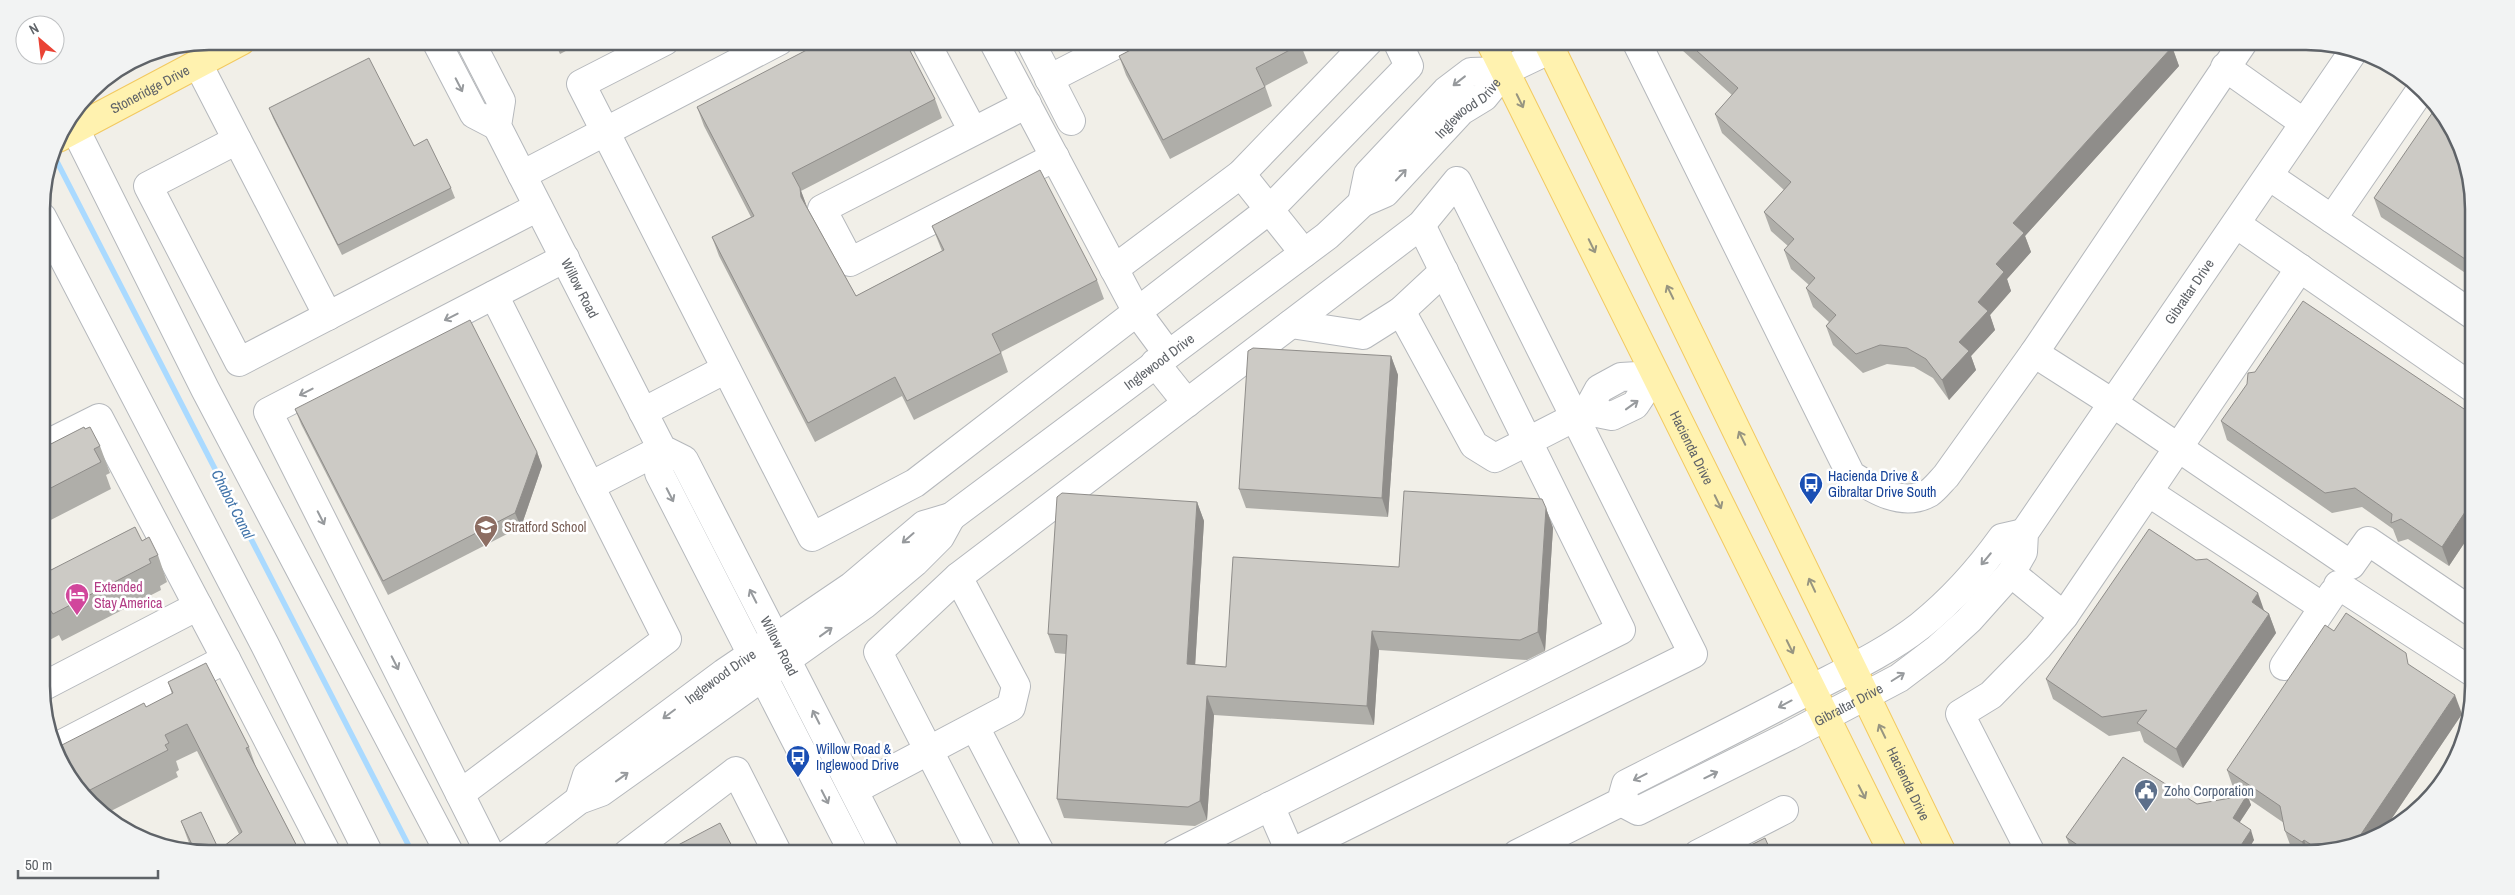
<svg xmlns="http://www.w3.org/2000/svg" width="2515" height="895" viewBox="0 0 2515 895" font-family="'Archivo Narrow',sans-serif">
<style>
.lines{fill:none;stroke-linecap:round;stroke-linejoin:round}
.stream{stroke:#aadaff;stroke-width:5.5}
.minor-casing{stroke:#b5b8bc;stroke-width:30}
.major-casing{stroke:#f2c960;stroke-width:30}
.minor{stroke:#fff;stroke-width:28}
.major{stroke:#fff2af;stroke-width:28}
.wall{fill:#afaea9}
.shaded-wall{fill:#8f8d8a}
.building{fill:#cccac5;stroke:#8f8d8a}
.oneway{stroke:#979a9d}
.oneway2{stroke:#979581}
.labels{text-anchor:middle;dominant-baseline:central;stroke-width:5;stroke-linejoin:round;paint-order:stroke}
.street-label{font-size:14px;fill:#5f6368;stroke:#fff}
.transit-label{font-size:14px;fill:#164399;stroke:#fff;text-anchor:start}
.education-label{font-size:14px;fill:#785e54;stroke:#fff;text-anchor:start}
.hotel-label{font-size:14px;fill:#b23c85;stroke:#fff;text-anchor:start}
.service-label{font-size:14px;fill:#4e5e75;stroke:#fff;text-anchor:start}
.water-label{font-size:15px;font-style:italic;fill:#4174aa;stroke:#fff}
.rim{fill:none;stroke:#5f6368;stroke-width:2.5}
</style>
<rect width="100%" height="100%" fill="#f1efe8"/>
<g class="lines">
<!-- stream -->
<polyline class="stream" points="53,154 413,854"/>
<!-- minor casing -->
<g class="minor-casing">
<g id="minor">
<polyline points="436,41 474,114 497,126"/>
<path id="s1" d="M470,41L501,101L497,126L662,449L684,460L886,854"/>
<polyline points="665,41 581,84 812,537 915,483 1269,210 1409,66 1397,41"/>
<polyline points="925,41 973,131"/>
<polyline points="993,41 1137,312 1168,354"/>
<polyline points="1030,41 1071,121"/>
<path d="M1636,41L1851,475C1873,489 1902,508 1929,493C1935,489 1941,481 1946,476L2034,353L2244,41"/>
<polyline points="198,64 328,316"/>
<polyline points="2225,67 2304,123"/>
<polyline points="1049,79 1123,41"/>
<polyline points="1027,104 822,209 850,262 1055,157"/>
<polyline points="75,129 205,389 450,854"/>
<polyline points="237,140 148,186 239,362 538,207"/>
<polyline points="1241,174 1304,253"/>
<polyline points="522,175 779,41"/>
<polyline points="2269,176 2473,315"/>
<polyline points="1362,203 1368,174 1446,91 1471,72 1505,71 1551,49"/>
<polyline points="42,217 265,645 369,854"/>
<polyline points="2332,219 2420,91"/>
<polyline points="2236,224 2473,388"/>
<polyline points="1114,269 1241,174 1369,41"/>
<polyline points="1401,311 1474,445 1495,458 1587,411 1599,389 1621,377 1655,375 1635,405 1612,416 1587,411"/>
<polyline points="1291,324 1363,335 1401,311 1444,271"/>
<polyline points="2034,353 2114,404 2351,565 2368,541 2474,613"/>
<polyline points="1155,363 1187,403"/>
<polyline points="643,412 726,369"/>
<polyline points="43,446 99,418 198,606 44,686"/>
<polyline points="662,449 659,473 854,854"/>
<polyline points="590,486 662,449"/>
<polyline points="2148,492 2323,607"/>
<polyline points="2011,573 2064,616"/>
<polyline points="2338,585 2474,673"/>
<polyline points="198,606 226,659"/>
<polyline points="2284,666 2333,593"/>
<polyline points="975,727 1041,854"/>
<polyline points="58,746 226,659 327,854"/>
<polyline points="854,790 1011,707 1016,686 958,577"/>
<polyline points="460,794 667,639 494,295"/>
<path id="s2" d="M579,800L587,775L724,673L852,586L924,525L951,517L1327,236L1362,203L1385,193L1461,111L1484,97L1505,71"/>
<path id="s3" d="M1621,802L1638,811L1789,736L1899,678L1936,650L1969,620L2011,573L2023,552L2024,533L2355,49"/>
<polyline points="1270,806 1291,854"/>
<polyline points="2031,853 1960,714 1991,695 2038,647 2064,616 2300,268"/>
<polyline points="490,854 268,412 565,258"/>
<polyline points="508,854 579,800 601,792 865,604 915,562 940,537 951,517"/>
<polyline points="627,854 736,771 778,854"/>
<polyline points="982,854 878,652 958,577 1421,225 1457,181 1693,654 1289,854"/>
<polyline points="1175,854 1621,630 1421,225"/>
<path d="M1517,854L1621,802L1626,784C1689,752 1752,721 1815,687C1850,669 1888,651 1920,626C1951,601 1979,570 2002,538L2024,533"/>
<polyline points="1698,854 1784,810"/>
</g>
</g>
<!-- major casing -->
<g class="major-casing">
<g id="major">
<path id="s4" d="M1490,41L1893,853"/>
<path id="s5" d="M1547,41L1942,853"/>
<path id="s6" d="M58,138L241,41"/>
</g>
</g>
<!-- minor -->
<use href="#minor" class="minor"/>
<!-- major -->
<use href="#major" class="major"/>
</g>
<!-- wall -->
<g class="wall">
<polygon points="554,41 585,41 560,54"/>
<polygon points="1148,41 1315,41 1302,48 1308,63 1265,86 1272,106 1170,159 1126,75 1119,56"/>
<polygon points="1672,41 2176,41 2172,46 2179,66 2025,236 2031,252 2007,279 2011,291 1990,315 1995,330 1971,356 1976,370 1949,400 1933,378 1914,367 1887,364 1863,373 1833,345 1826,326 1829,322 1813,307 1806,288 1809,285 1791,269 1784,250 1788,246 1771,231 1764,212 1784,190 1722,133 1715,114 1732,95"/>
<polygon points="935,99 942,118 801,191 807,207 856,296 942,251 932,226 1097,280 1104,299 1001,352 1008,372 914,420 902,396 815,442 719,256 712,237 751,217 704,126 697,107"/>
<polygon points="269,108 414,146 451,188 455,198 342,255 273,118"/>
<polygon points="2472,187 2473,278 2381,217 2374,198"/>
<polygon points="1391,356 1398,375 1388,517 1246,508 1239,489"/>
<polygon points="43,391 47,402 43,404"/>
<polygon points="295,409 537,452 542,466 521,527 388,595 301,424"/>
<polygon points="2473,415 2473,530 2449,566 2408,539 2398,542 2393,529 2362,507 2332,513 2227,440 2221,421"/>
<polygon points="85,429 100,446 110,473 106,475 111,489 43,524 43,448"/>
<polygon points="1197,502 1204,521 1195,665 1226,667 1399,567 1546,508 1553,528 1545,651 1527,660 1379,650 1374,725 1214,715 1207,820 1195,826 1064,818 1057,799 1066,654 1055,653 1048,634"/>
<polygon points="142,541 158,555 167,582 160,586 161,590 62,641 59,635 44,643 44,555 51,570"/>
<polygon points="2264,610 2269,614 2276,633 2183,768 2144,742 2140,731 2109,736 2053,699 2046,679"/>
<polygon points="2334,631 2410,665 2462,714 2382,833 2360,845 2317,853 2297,853 2292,850 2285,831 2284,823 2249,799 2251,805 2239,823 2254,840 2246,853 2079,853 2070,847 2066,837 2197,804 2243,796 2234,790 2227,770"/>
<polygon points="168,682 249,747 256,767 301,854 209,854 192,851 181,821 219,850 239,834 197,751 176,761 179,770 176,772 178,777 107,813 83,796 146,707 172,694"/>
</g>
<!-- shaded-wall -->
<g class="shaded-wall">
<polygon points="2161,41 2176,41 2165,54"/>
<polygon points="2172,47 2179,66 2025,236 2031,252 2007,279 2011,291 1990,315 1995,330 1971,356 1976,370 1949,400 1942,380 1978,302 1996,264 2013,223"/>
<polygon points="800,188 807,207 801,197"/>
<polygon points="2472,255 2473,272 2468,261"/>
<polygon points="1391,356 1398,375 1388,517 1382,498"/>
<polygon points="537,452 542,466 521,527 515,513"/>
<polygon points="2473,500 2473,530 2449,566 2442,547"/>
<polygon points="1197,502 1204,521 1194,683 1187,664"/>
<polygon points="1546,508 1553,528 1545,651 1538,632"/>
<polygon points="2258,593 2265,613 2252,602"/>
<polygon points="2269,614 2276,633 2183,768 2176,749"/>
<polygon points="1372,631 1379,650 1374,725 1367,706"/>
<polygon points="2455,695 2462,714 2382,833 2360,845 2353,846"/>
<polygon points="1207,696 1214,715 1207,820 1200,801"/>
<polygon points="2247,795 2251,805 2236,828 2233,818"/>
<polygon points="2251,830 2254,840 2246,853 2236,853"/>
<polygon points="2304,840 2309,853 2306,853 2302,842"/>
</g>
<!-- building -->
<g class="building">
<polygon points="824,41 905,41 935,99 792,173 800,188 801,197 856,296 944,250 932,226 1040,170 1097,280 992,334 1001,353 907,401 895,377 808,423 712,237 754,216 697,107"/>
<polygon points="1148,41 1300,41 1301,44 1256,68 1265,87 1163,140 1119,56"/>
<polygon points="1686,41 2166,41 2172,47 2013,223 2024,233 1996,264 2004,272 1978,302 1988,311 1959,342 1969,351 1942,380 1926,359 1907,348 1880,345 1856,354 1826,326 1836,315 1806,288 1815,278 1784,250 1794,239 1764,212 1791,182 1715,114 1738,88"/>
<polygon points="369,58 414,146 427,139 451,188 338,245 269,108"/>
<polygon points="2437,106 2457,135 2472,187 2472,255 2468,261 2374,198"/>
<polygon points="2303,301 2473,415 2473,500 2442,547 2401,519 2391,523 2392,514 2355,488 2325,493 2221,421 2247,384 2248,373 2255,372"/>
<polygon points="470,320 537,452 515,513 383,581 295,409"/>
<polygon points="1253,348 1391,356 1382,498 1239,489 1248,351"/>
<polygon points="84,427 85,429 90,427 100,446 94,449 101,462 43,492 43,448"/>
<polygon points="1404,491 1542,499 1546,508 1538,632 1520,640 1372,631 1367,706 1207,696 1200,801 1188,807 1057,799 1067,635 1048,634 1057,497 1062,493 1197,502 1187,664 1226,667 1233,557 1399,567"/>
<polygon points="135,527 142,541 149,537 158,555 149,559 151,563 53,614 49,608 44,610 44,555 51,570"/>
<polygon points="2149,529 2196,560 2207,559 2258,593 2252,602 2269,614 2176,749 2137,723 2147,710 2102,717 2046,679"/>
<polygon points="2346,613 2406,653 2408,664 2455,695 2353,846 2322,852 2304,840 2302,842 2285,831 2280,806 2227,770 2325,625 2334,631"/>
<polygon points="206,663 249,747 246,748 301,854 209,854 195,851 181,821 201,812 219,850 242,832 187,724 165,735 169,743 165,745 168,750 86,792 92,802 83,796 58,747 144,703 146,707 173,693 168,682"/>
<polygon points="2123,757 2197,804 2247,795 2233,818 2251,830 2236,853 2089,853 2066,837"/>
<polygon points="720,823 736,854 661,854"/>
<polygon points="1765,838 1772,854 1733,854"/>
<polygon points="1799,850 1801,853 1792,853"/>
</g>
<!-- one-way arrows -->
<defs><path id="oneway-shaft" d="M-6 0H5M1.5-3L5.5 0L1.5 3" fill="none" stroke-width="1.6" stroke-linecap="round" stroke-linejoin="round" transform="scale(1.25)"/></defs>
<g class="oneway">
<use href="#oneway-shaft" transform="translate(1459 81) rotate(142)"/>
<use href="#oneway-shaft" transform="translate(459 85) rotate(63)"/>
<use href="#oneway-shaft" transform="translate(1401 175) rotate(-47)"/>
<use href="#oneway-shaft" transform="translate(451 317) rotate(153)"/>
<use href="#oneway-shaft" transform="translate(306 392) rotate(153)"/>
<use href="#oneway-shaft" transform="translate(1632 405) rotate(-36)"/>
<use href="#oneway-shaft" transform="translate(670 495) rotate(63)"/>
<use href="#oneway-shaft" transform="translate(321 518) rotate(63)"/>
<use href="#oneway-shaft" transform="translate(908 538) rotate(139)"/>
<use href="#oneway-shaft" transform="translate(1986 559) rotate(130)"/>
<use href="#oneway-shaft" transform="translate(753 596) rotate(-117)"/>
<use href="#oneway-shaft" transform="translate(826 632) rotate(-36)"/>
<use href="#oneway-shaft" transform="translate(395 663) rotate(63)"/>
<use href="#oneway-shaft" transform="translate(1898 677) rotate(-32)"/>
<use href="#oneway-shaft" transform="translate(1785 704) rotate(152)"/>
<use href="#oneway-shaft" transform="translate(669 714) rotate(143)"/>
<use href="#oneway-shaft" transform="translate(816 717) rotate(-117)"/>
<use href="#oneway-shaft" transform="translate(1711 775) rotate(-26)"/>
<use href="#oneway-shaft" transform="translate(622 777) rotate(-36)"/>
<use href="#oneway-shaft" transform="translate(1640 777) rotate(153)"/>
<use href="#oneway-shaft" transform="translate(825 797) rotate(63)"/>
</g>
<g class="oneway2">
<use href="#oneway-shaft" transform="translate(1520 101) rotate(64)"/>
<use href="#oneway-shaft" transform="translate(1592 246) rotate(64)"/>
<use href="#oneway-shaft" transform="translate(1670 292) rotate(-116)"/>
<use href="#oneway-shaft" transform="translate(1742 438) rotate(-116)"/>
<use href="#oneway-shaft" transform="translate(1718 502) rotate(64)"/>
<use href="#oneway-shaft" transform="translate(1812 585) rotate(-115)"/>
<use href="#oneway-shaft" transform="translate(1790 647) rotate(64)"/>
<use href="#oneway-shaft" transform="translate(1882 731) rotate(-116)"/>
<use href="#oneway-shaft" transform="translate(1862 792) rotate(63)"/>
</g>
<!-- icons -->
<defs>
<g id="bus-pin" transform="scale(1.25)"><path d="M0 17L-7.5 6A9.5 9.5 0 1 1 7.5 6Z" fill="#1a4fb4" stroke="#fff"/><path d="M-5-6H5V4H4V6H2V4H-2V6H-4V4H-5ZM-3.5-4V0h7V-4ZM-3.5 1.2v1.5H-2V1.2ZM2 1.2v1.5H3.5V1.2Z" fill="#fff"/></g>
<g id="school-pin" transform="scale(1.25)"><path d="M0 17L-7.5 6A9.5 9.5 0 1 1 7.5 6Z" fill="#8d6e63" stroke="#fff"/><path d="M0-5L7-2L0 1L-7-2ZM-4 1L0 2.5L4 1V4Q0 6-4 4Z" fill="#fff"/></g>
<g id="hotel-pin" transform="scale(1.25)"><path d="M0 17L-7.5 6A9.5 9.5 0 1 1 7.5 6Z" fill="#d1479c" stroke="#fff"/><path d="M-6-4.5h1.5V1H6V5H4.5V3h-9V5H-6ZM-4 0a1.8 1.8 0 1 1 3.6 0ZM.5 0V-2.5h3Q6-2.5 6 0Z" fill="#fff"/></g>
<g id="civic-pin" transform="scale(1.25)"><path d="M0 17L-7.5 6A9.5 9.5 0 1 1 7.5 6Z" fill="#5c6f8a" stroke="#fff"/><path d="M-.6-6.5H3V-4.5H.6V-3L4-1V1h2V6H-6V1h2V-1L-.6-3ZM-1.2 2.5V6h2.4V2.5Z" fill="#fff"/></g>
</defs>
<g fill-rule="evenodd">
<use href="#bus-pin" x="1811" y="484"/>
<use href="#school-pin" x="486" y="527"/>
<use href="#hotel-pin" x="77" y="595"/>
<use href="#bus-pin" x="798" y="757"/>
<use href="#civic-pin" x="2146" y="791"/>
</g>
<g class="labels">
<!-- street labels -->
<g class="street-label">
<text stroke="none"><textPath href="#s6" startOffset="104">Stoneridge Drive</textPath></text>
<text stroke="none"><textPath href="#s2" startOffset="1136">Inglewood Drive</textPath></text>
<text stroke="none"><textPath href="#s1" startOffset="275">Willow Road</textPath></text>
<text stroke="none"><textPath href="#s3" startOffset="802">Gibraltar Drive</textPath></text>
<text stroke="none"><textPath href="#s2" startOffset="734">Inglewood Drive</textPath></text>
<text stroke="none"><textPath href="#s4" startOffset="454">Hacienda Drive</textPath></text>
<text stroke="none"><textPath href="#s1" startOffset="689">Willow Road</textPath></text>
<text stroke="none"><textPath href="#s2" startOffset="192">Inglewood Drive</textPath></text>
<text stroke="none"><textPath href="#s3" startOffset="255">Gibraltar Drive</textPath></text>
<text stroke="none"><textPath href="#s5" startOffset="826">Hacienda Drive</textPath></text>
</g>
<!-- transit labels -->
<g class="transit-label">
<text x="1828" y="476">Hacienda Drive &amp;<tspan x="1828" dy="16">Gibraltar Drive South</tspan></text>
<text x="816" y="749">Willow Road &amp;<tspan x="816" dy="16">Inglewood Drive</tspan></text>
</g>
<!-- education labels -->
<g class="education-label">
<text x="504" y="527">Stratford School</text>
</g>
<!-- hotel labels -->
<g class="hotel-label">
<text x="94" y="587">Extended<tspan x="94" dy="16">Stay America</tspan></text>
</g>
<!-- service labels -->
<g class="service-label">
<text x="2164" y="791">Zoho Corporation</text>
</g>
<!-- water labels -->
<g class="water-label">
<text transform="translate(233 504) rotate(63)">Chabot Canal</text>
</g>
</g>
<!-- crop -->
<path d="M0 0H2515V895H0ZM209 50H2306A159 159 0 0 1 2465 209V686A159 159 0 0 1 2306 845H209A159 159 0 0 1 50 686V209A159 159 0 0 1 209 50Z" fill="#f2f3f3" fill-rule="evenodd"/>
<path class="rim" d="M209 50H2306A159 159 0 0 1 2465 209V686A159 159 0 0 1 2306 845H209A159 159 0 0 1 50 686V209A159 159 0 0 1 209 50Z"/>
<!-- north arrow -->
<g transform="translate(40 40) rotate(332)"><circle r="24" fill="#ffffff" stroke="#bfc1c3"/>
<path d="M0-4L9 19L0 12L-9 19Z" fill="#ea4335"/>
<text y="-8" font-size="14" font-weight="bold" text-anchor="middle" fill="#5f6368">N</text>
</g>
<!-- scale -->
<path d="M18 870v8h140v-8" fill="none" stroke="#5f6368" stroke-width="2.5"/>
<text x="25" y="870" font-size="15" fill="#5f6368" stroke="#ffffff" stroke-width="4" paint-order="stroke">50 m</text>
</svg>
